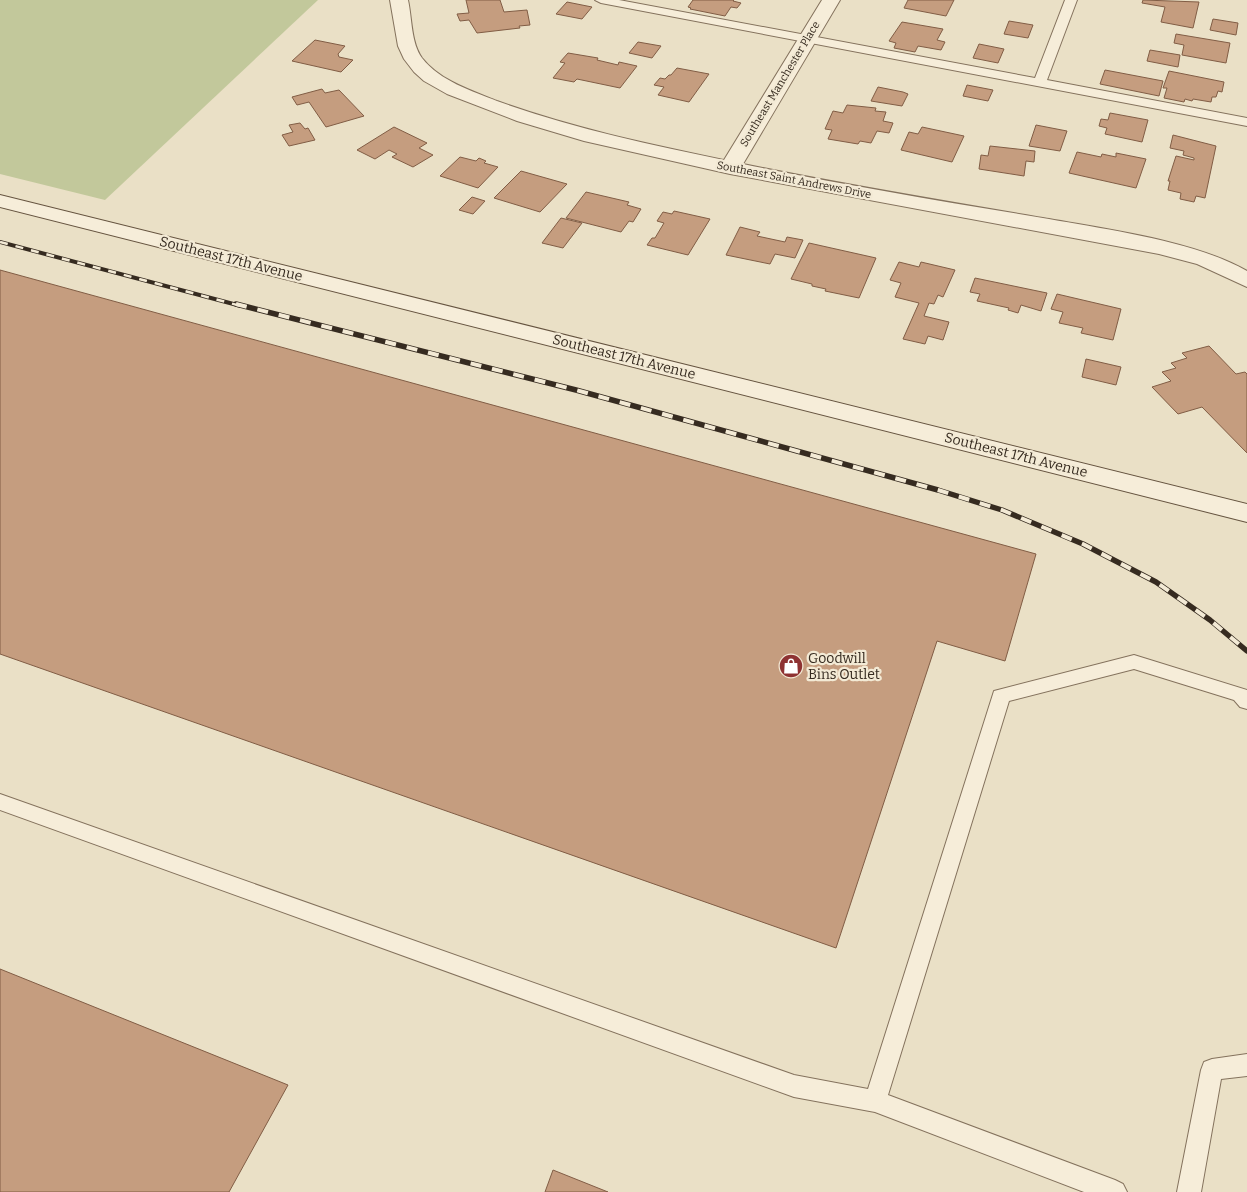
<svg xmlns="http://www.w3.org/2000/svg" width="1247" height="1192" viewBox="0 0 1247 1192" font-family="Bitter,serif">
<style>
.green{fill:#c2c89b}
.building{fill:#c59d7f;stroke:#815d45}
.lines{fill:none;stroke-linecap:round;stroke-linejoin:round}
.service-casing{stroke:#84725d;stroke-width:2}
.minor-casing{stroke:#84725d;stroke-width:2}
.secondary-casing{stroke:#665440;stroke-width:2}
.service{fill:#f6edd9;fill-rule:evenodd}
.minor{fill:#f6edd9;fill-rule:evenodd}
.secondary{fill:#f6edd9;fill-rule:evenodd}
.rail-far1-casing{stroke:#362b20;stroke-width:4}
.rail-casing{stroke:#362b20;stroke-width:5.5}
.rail-far1{stroke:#f3ead5;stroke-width:2.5;stroke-dasharray:8;stroke-linecap:butt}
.rail{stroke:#f3ead5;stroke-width:4;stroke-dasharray:11;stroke-linecap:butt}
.labels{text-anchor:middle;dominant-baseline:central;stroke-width:4.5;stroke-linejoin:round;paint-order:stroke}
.far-street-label{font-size:11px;fill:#362b20;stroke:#f3ead5}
.street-label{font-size:14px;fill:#362b20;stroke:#f3ead5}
.poi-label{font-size:14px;fill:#362b20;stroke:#f3ead5;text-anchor:start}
</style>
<rect width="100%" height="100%" fill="#eae0c6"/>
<!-- green -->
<polygon class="green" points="0,0 318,0 105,200 0,174"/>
<!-- building -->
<g class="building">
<polygon points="466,0 500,0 504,12 527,10 530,25 519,26 520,28 477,33 469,20 460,21 457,14 469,13"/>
<polygon points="693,0 734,0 733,1 741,3 737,8 731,7 725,16 690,9 691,8 688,7"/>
<polygon points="908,0 954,0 946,16 904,8"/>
<polygon points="1143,0 1199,2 1193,28 1161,22 1165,7 1142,3"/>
<polygon points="567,2 592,7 582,19 556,14"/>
<polygon points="1213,19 1238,23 1236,35 1210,30"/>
<polygon points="1009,21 1033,25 1028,38 1004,34"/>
<polygon points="902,22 943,29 937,40 945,42 941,50 918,46 915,52 894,48 896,43 889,41"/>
<polygon points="1176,34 1230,43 1226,63 1182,55 1184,45 1174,43"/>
<polygon points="315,40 345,46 338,54 339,57 353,60 341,72 292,61"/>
<polygon points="638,42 661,46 652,58 629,53"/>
<polygon points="979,44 1004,49 998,63 973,58"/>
<polygon points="1150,50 1180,55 1178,67 1147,61"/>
<polygon points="568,53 598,58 597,60 618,65 619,62 637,66 620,88 577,79 574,82 553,78 565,63 560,62"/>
<polygon points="677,68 709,74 689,102 658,95 664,87 654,85 660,78 665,79 669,75 671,75"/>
<polygon points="1105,70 1163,81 1159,96 1100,84"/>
<polygon points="1169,71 1224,82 1222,92 1218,91 1216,97 1212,97 1211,102 1193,99 1192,101 1185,99 1184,102 1164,98 1167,88 1163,88"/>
<polygon points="967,85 993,90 988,101 963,96"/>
<polygon points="878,87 903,92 908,94 902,106 871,101"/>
<polygon points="322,89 325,93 339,90 364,116 326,127 309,102 297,105 292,97"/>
<polygon points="847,105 876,108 875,111 886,112 883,121 893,123 889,133 877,131 871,143 860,141 858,144 828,139 832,130 825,129 833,111 843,113"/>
<polygon points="1110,113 1148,120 1142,142 1105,134 1107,128 1099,126 1101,119 1108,120"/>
<polygon points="300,123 305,129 308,128 315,140 289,146 282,135 293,132 289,125"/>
<polygon points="1036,125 1067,131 1060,151 1029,146"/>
<polygon points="394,127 427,143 419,148 433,155 413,167 392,157 397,154 389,150 375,159 357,150"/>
<polygon points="922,127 964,136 952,162 901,150 909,132 918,134"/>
<polygon points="1173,135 1216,146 1205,198 1196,196 1194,202 1180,199 1181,193 1168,190 1170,181 1168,181 1176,156 1194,160 1194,158 1183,155 1184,151 1170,148"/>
<polygon points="990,146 1035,151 1034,162 1026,161 1024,176 979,169 981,155 988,156"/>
<polygon points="1077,152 1101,157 1102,154 1116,157 1116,153 1146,159 1136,188 1069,173"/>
<polygon points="460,157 476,161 479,158 486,161 484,163 498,167 478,188 440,176"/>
<polygon points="521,171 567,184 540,212 494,198"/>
<polygon points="586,192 629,202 627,205 641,209 633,222 629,221 621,232 566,218"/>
<polygon points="472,197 485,201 473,214 459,210"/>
<polygon points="674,211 710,219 688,255 647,245 652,238 655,238 664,223 657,221 663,212 672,214"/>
<polygon points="561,218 582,223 563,248 542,243"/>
<polygon points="740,227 760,232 757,236 785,242 787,237 803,240 795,258 775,254 770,264 726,255"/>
<polygon points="809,243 876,258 859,298 825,291 826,289 812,286 812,284 791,279"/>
<polygon points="899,262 919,267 921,262 955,270 943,297 938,295 934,304 929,303 924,316 949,322 943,340 928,336 925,344 903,339 919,303 895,297 901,283 890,280"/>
<polygon points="0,270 1036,554 1005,661 937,641 836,948 0,654"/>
<polygon points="975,278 1047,293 1041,311 1021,305 1018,313 1008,310 1009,308 977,301 980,294 970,292"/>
<polygon points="1057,294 1121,309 1113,340 1081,333 1083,328 1059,323 1063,312 1051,309"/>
<polygon points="1209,346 1236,374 1245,372 1247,374 1247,453 1202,407 1178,414 1152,387 1171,381 1162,372 1176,368 1171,363 1187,358 1182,353"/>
<polygon points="1086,359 1121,367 1116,385 1082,377"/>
<polygon points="0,969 288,1085 229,1192 0,1192"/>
<polygon points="553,1170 608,1192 545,1192"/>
</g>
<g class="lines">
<!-- service casing -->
<g class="service-casing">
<g id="service">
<polygon points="595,0 619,0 1035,78 1065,0 1077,0 1047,80 1247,118 1247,126 601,3"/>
<polygon points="1134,655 1247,690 1247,709 1240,707 1234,700 1134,669 1009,701 888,1095 1115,1180 1123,1184 1127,1192 1084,1192 875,1112 794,1097 0,810 0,794 794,1075 868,1089 994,691"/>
<polygon points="1247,1054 1247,1076 1221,1079 1201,1192 1177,1192 1201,1070 1204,1062 1212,1059"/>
</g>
</g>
<!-- minor casing -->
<g class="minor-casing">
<path id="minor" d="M390,0H408C412,18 411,43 422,58C440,81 472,91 497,101C571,128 648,144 724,160L822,0H840L743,164C844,185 947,202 1049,219C1109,230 1195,241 1247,271V287L1197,264L1159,254L730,174L584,141L517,121L447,94L424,81L414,72L404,59L398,46Z"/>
</g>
<!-- secondary casing -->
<g class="secondary-casing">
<polygon id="secondary" points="0,195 1247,504 1247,522 0,207"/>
</g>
<!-- service -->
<use href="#service" class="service"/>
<!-- minor -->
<use href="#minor" class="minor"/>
<!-- secondary -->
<use href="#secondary" class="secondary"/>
<!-- rail-far1 casing -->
<g class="rail-far1-casing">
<polyline id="rail-far1" points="0,242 241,306"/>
</g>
<!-- rail casing -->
<g class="rail-casing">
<polyline id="rail" points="236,304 576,390 938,490 1002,510 1083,544 1156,582 1210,620 1247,651"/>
</g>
<!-- rail-far1 -->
<use href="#rail-far1" class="rail-far1"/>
<!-- rail -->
<use href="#rail" class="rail"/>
</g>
<!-- icons -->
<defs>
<g id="shop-disc" transform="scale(1.25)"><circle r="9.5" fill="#8e3232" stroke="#f3ead5"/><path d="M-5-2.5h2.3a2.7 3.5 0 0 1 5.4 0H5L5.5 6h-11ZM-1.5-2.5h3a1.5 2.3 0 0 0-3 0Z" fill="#fff"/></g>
</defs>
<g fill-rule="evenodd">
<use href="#shop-disc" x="791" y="666"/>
</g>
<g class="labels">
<!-- far-street labels -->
<g class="far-street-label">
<text transform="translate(780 84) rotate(-59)">Southeast Manchester Place</text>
<text transform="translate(794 180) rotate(11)">Southeast Saint Andrews Drive</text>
</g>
<!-- street labels -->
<g class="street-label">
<text transform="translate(231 259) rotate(14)">Southeast 17th Avenue</text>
<text transform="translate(624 357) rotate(14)">Southeast 17th Avenue</text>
<text transform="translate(1016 455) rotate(14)">Southeast 17th Avenue</text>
</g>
<!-- poi labels -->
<g class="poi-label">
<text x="808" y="658">Goodwill<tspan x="808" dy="16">Bins Outlet</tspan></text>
</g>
</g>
</svg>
